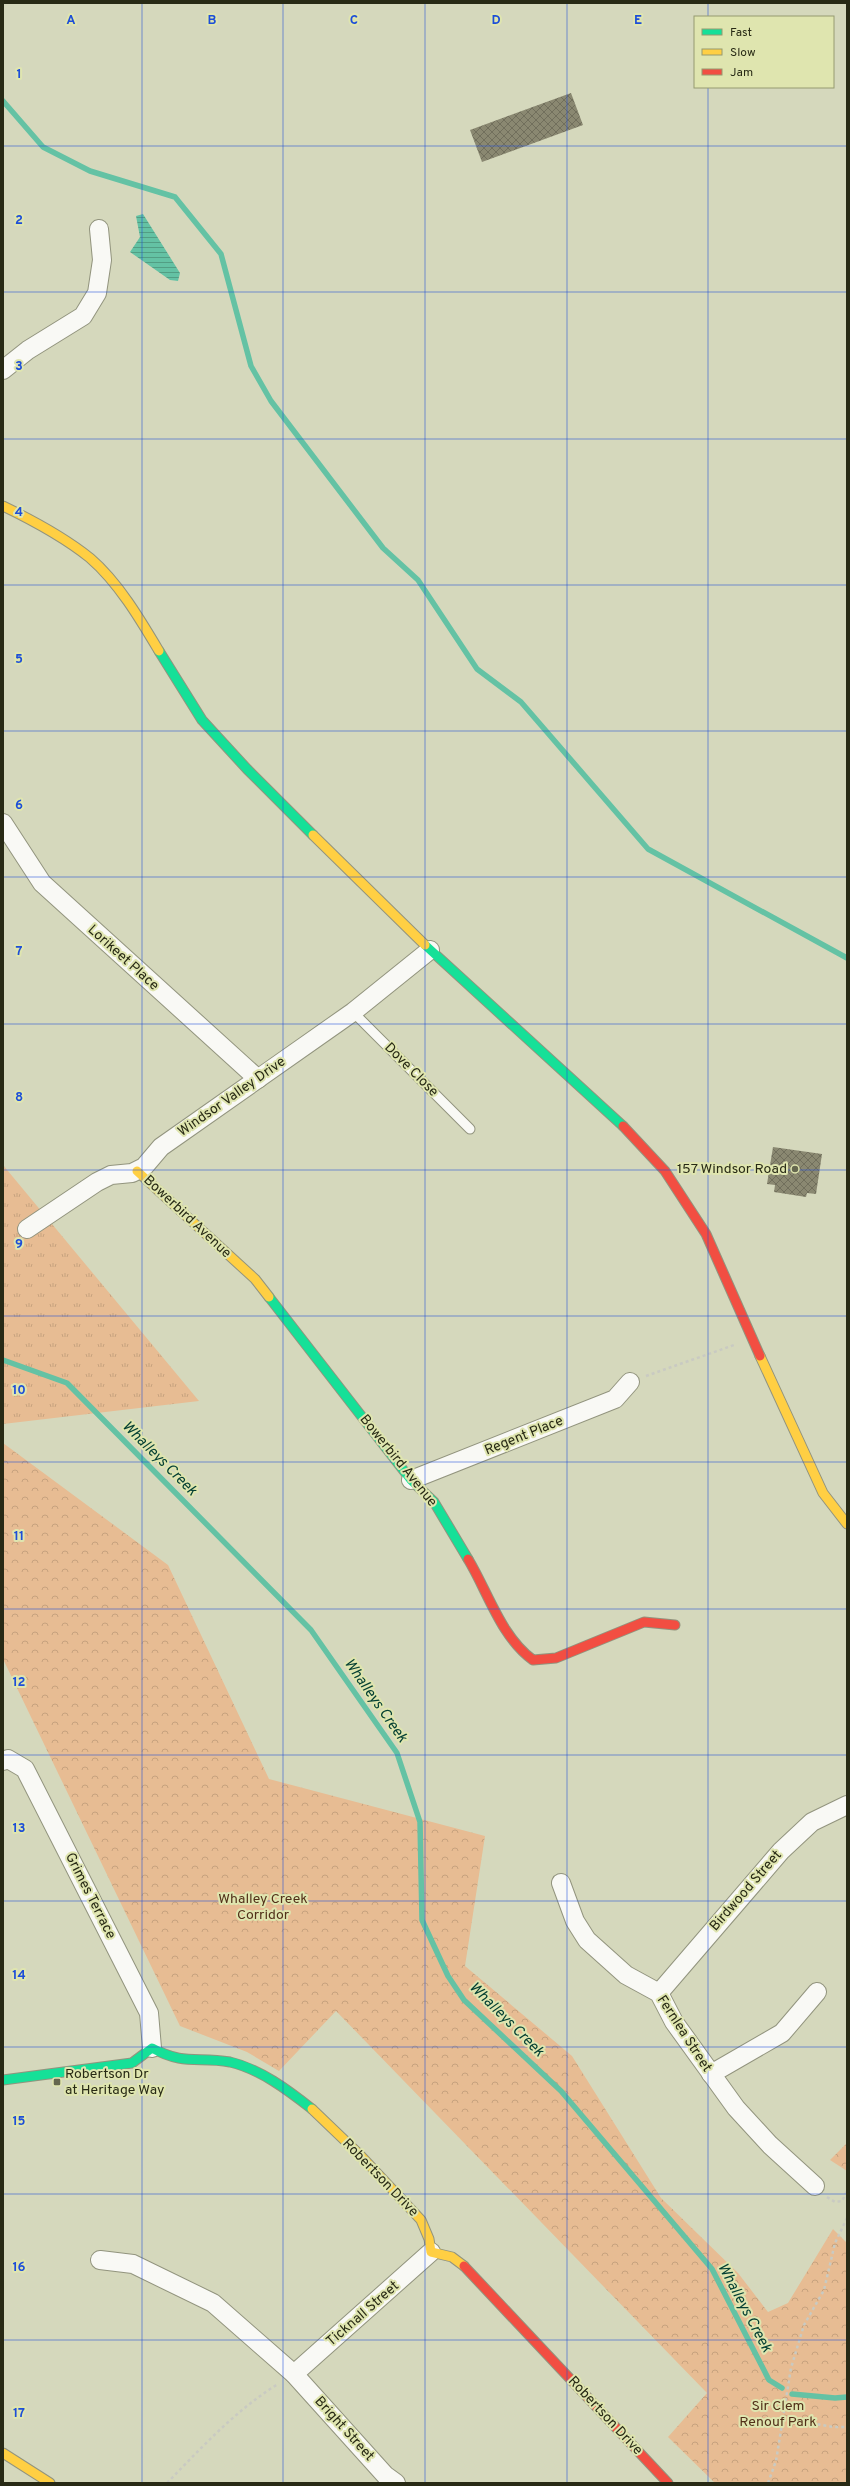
<svg xmlns="http://www.w3.org/2000/svg" width="850" height="2486" viewBox="0 0 850 2486" font-family="Overpass,sans-serif">
<style>
.grass{fill:url(#grass-tufts)}
.forest{fill:url(#forest-crowns)}
.water{fill:url(#water-rules)}
.lines{fill:none;stroke-linecap:round;stroke-linejoin:round}
.stream{stroke:#64c2a4;stroke-width:5.5}
.building{fill:url(#building-cross-hatch)}
.lane-casing{stroke:#92947e;stroke-width:11}
.street-casing{stroke:#92947e;stroke-width:20}
.fast-casing{stroke:#92947e;stroke-width:11}
.slow-casing{stroke:#92947e;stroke-width:11}
.jam-casing{stroke:#92947e;stroke-width:11}
.path{stroke:#c9cac2;stroke-width:2.5;stroke-dasharray:3 3;stroke-linecap:butt}
.lane{stroke:#f9f9f5;stroke-width:9}
.street{stroke:#f9f9f5;stroke-width:18}
.fast{stroke:#16e098;stroke-width:9}
.slow{stroke:#ffcf43;stroke-width:9}
.jam{stroke:#f24e42;stroke-width:9}
.grid{fill:none;stroke:#1d4ed8;stroke-width:1;stroke-opacity:0.55}
.poi-dot{fill:#65674f;stroke:#dfe5af;stroke-width:1.5}
.labels{text-anchor:middle;dominant-baseline:central;stroke-width:4;stroke-linejoin:round;paint-order:stroke}
.street-label{font-size:14px;fill:#282a15;stroke:#dfe5af}
.poi-label{font-size:14px;fill:#282a15;stroke:#dfe5af;text-anchor:end}
.park-label{font-size:14px;fill:#523019;stroke:#dfe5af}
.water-label{font-size:15px;font-style:italic;fill:#054033;stroke:#dfe5af}
.grid-label{font-size:13px;text-anchor:middle;font-weight:bold;fill:#1d4ed8;stroke:#dfe5af;stroke-width:4;stroke-linejoin:round;paint-order:stroke}
</style>
<defs>
<pattern id="grass-tufts" width="24" height="20" patternUnits="userSpaceOnUse"><rect width="24" height="20" fill="#e7bc93"/><path d="M3 7l-1-3M5 7V3M7 7l1-3M15 17l-1-3M17 17v-4M19 17l1-3" fill="none" stroke="#c6a27e"/></pattern>
<pattern id="forest-crowns" width="20" height="18" patternUnits="userSpaceOnUse"><rect width="20" height="18" fill="#e7bc93"/><path d="M2 6a3 3 0 1 1 6 0M12 15a3 3 0 1 1 6 0" fill="none" stroke="#c6a27e"/></pattern>
<pattern id="water-rules" width="6" height="5" patternUnits="userSpaceOnUse"><rect width="6" height="5" fill="#64c2a4"/><path d="M0 2.5h6" fill="none" stroke="#529e84"/></pattern>
<pattern id="building-cross-hatch" width="8" height="8" patternUnits="userSpaceOnUse"><rect width="8" height="8" fill="#8a8871"/><path d="M0 0l8 8M0 8l8-8" fill="none" stroke="#716f5c"/></pattern>
</defs>
<rect width="100%" height="100%" fill="#d5d8bc"/>
<!-- grass -->
<polygon class="grass" points="3,1165 199,1401 3,1424"/>
<!-- forest -->
<g class="forest">
<polygon points="3,1443 168,1565 269,1779 485,1836 465,1966 572,2056 661,2198 738,2273 768,2312 788,2303 833,2229 847,2243 847,2483 715,2483 668,2437 707,2393 336,2011 279,2071 247,2052 180,2026 3,1659"/>
<polygon points="847,2143 847,2171 830,2160"/>
</g>
<!-- water -->
<polygon class="water" points="143,214 180,273 178,281 170,280 130,252 140,237 136,216"/>
<g class="lines">
<!-- stream -->
<g class="stream">
<polyline points="3,101 43,147 90,171 175,197 221,254 251,366 271,401 383,548 418,580 477,669 521,702 648,849 847,958"/>
<polyline points="3,1360 67,1383 311,1630 397,1753 420,1822 422,1920 448,1976 464,2000 561,2091 712,2269 769,2380 782,2388"/>
<polyline points="792,2394 835,2398 847,2397"/>
</g>
</g>
<!-- building -->
<g class="building">
<polygon points="571,93 583,125 482,162 470,130"/>
<polygon points="773,1147 822,1154 816,1194 807,1193 806,1197 774,1192 775,1185 767,1184"/>
</g>
<g class="lines">
<!-- lane casing -->
<g class="lane-casing">
<polyline id="lane" points="353,1012 470,1129"/>
</g>
<!-- street casing -->
<g class="street-casing">
<g id="street">
<polyline points="3,370 28,350 83,316 97,293 102,260 99,229"/>
<polyline points="3,823 42,883 258,1079"/>
<polyline points="27,1229 97,1182 111,1175 132,1173 144,1167 161,1147 353,1012 430,950"/>
<polyline points="411,1480 615,1399 630,1382"/>
<polyline points="3,1761 8,1759 25,1769 149,2013 152,2048"/>
<polyline points="561,1883 575,1921 587,1940 626,1975 659,1993 674,2022 736,2108 770,2145 815,2186"/>
<polyline points="659,1993 781,1851 812,1822 847,1805"/>
<polyline points="711,2074 782,2033 817,1992"/>
<polyline points="100,2260 133,2264 213,2303 294,2374 385,2475 396,2483"/>
<polyline points="294,2374 431,2252"/>
</g>
</g>
<!-- fast casing -->
<g class="fast-casing">
<g id="fast">
<polyline points="159,651 202,720 247,769 313,835"/>
<polyline points="425,945 623,1126"/>
<polyline points="269,1297 411,1480 434,1502 468,1559"/>
<path d="M3,2080L132,2063L152,2048C185,2066 198,2056 230,2062C260,2069 288,2090 312,2109"/>
</g>
</g>
<!-- slow casing -->
<g class="slow-casing">
<g id="slow">
<path d="M3,506C32,520 64,537 90,558C118,582 140,619 159,651"/>
<polyline points="313,835 425,945"/>
<polyline points="137,1171 255,1279 269,1297"/>
<polyline points="760,1356 823,1493 847,1524"/>
<polyline points="312,2109 361,2156 421,2220 429,2239 431,2252 452,2257 464,2266"/>
<polyline points="3,2453 50,2483"/>
</g>
</g>
<!-- jam casing -->
<g class="jam-casing">
<g id="jam">
<polyline points="623,1126 665,1171 706,1234 760,1356"/>
<path d="M468,1559C488,1592 501,1637 533,1660L556,1658L644,1622L675,1625"/>
<polyline points="464,2266 668,2483"/>
</g>
</g>
<!-- path -->
<g class="path">
<polyline points="646,1376 734,1345"/>
<polyline points="827,2197 835,2202 842,2201 847,2191"/>
<polyline points="782,2418 833,2427 847,2427"/>
<path d="M167,2483C201,2448 237,2409 278,2384"/>
<polyline points="768,2483 776,2461 791,2368 804,2325 824,2290 835,2243 847,2218"/>
</g>
<!-- lane -->
<use href="#lane" class="lane"/>
<!-- street -->
<use href="#street" class="street"/>
<!-- fast -->
<use href="#fast" class="fast"/>
<!-- slow -->
<use href="#slow" class="slow"/>
<!-- jam -->
<use href="#jam" class="jam"/>
</g>
<!-- grid -->
<path class="grid" d="M142,3V2483M283,3V2483M425,3V2483M567,3V2483M708,3V17M708,87V2483M3,146H847M3,292H847M3,439H847M3,585H847M3,731H847M3,877H847M3,1024H847M3,1170H847M3,1316H847M3,1462H847M3,1609H847M3,1755H847M3,1901H847M3,2047H847M3,2194H847M3,2340H847"/>
<!-- markers -->
<g class="poi-dot">
<circle cx="795" cy="1169" r="4"/>
<rect x="53" y="2078" width="8" height="8" rx="2"/>
</g>
<g class="labels">
<!-- street labels -->
<g class="street-label">
<text transform="translate(123 958) rotate(42)">Lorikeet Place</text>
<text transform="translate(411 1070) rotate(45)">Dove Close</text>
<text transform="translate(232 1097) rotate(-35)">Windsor Valley Drive</text>
<text transform="translate(187 1217) rotate(43)">Bowerbird Avenue</text>
<text transform="translate(524 1436) rotate(-22)">Regent Place</text>
<text transform="translate(398 1461) rotate(51)">Bowerbird Avenue</text>
<text transform="translate(746 1891) rotate(-49)">Birdwood Street</text>
<text transform="translate(90 1896) rotate(63)">Grimes Terrace</text>
<text transform="translate(684 2034) rotate(57)">Fernlea Street</text>
<text transform="translate(380 2178) rotate(46)">Robertson Drive</text>
<text transform="translate(363 2314) rotate(-41)">Ticknall Street</text>
<text transform="translate(605 2416) rotate(47)">Robertson Drive</text>
<text transform="translate(344 2429) rotate(48)">Bright Street</text>
</g>
<!-- poi labels -->
<g class="poi-label">
<text x="787" y="1169">157 Windsor Road</text>
<text x="65" y="2074" text-anchor="start">Robertson Dr<tspan x="65" dy="16">at Heritage Way</tspan></text>
</g>
<!-- park labels -->
<g class="park-label">
<text x="263" y="1899">Whalley Creek<tspan x="263" dy="16">Corridor</tspan></text>
<text x="778" y="2406">Sir Clem<tspan x="778" dy="16">Renouf Park</tspan></text>
</g>
<!-- water labels -->
<g class="water-label">
<text transform="translate(159 1459) rotate(45)">Whalleys Creek</text>
<text transform="translate(375 1701) rotate(55)">Whalleys Creek</text>
<text transform="translate(506 2020) rotate(45)">Whalleys Creek</text>
<text transform="translate(744 2308) rotate(62)">Whalleys Creek</text>
</g>
</g>
<g class="grid-label">
<text x="71" y="24">A</text>
<text x="212" y="24">B</text>
<text x="354" y="24">C</text>
<text x="496" y="24">D</text>
<text x="638" y="24">E</text>
<text x="19" y="78">1</text>
<text x="19" y="224">2</text>
<text x="19" y="370">3</text>
<text x="19" y="516">4</text>
<text x="19" y="663">5</text>
<text x="19" y="809">6</text>
<text x="19" y="955">7</text>
<text x="19" y="1101">8</text>
<text x="19" y="1248">9</text>
<text x="19" y="1394">10</text>
<text x="19" y="1540">11</text>
<text x="19" y="1686">12</text>
<text x="19" y="1832">13</text>
<text x="19" y="1979">14</text>
<text x="19" y="2125">15</text>
<text x="19" y="2271">16</text>
<text x="19" y="2417">17</text>
</g>
<!-- border -->
<rect width="850" height="2486" fill="none" stroke="#282a15" stroke-width="8"/>
<!-- legend -->
<rect x="694" y="16" width="140" height="72" fill="#dfe5af" stroke="#969a71"/>
<rect x="702" y="29" width="20" height="6" fill="#16e098" stroke="#969a71"/>
<text x="730" y="36" font-size="12" fill="#282a15">Fast</text>
<rect x="702" y="49" width="20" height="6" fill="#ffcf43" stroke="#969a71"/>
<text x="730" y="56" font-size="12" fill="#282a15">Slow</text>
<rect x="702" y="69" width="20" height="6" fill="#f24e42" stroke="#969a71"/>
<text x="730" y="76" font-size="12" fill="#282a15">Jam</text>
</svg>
